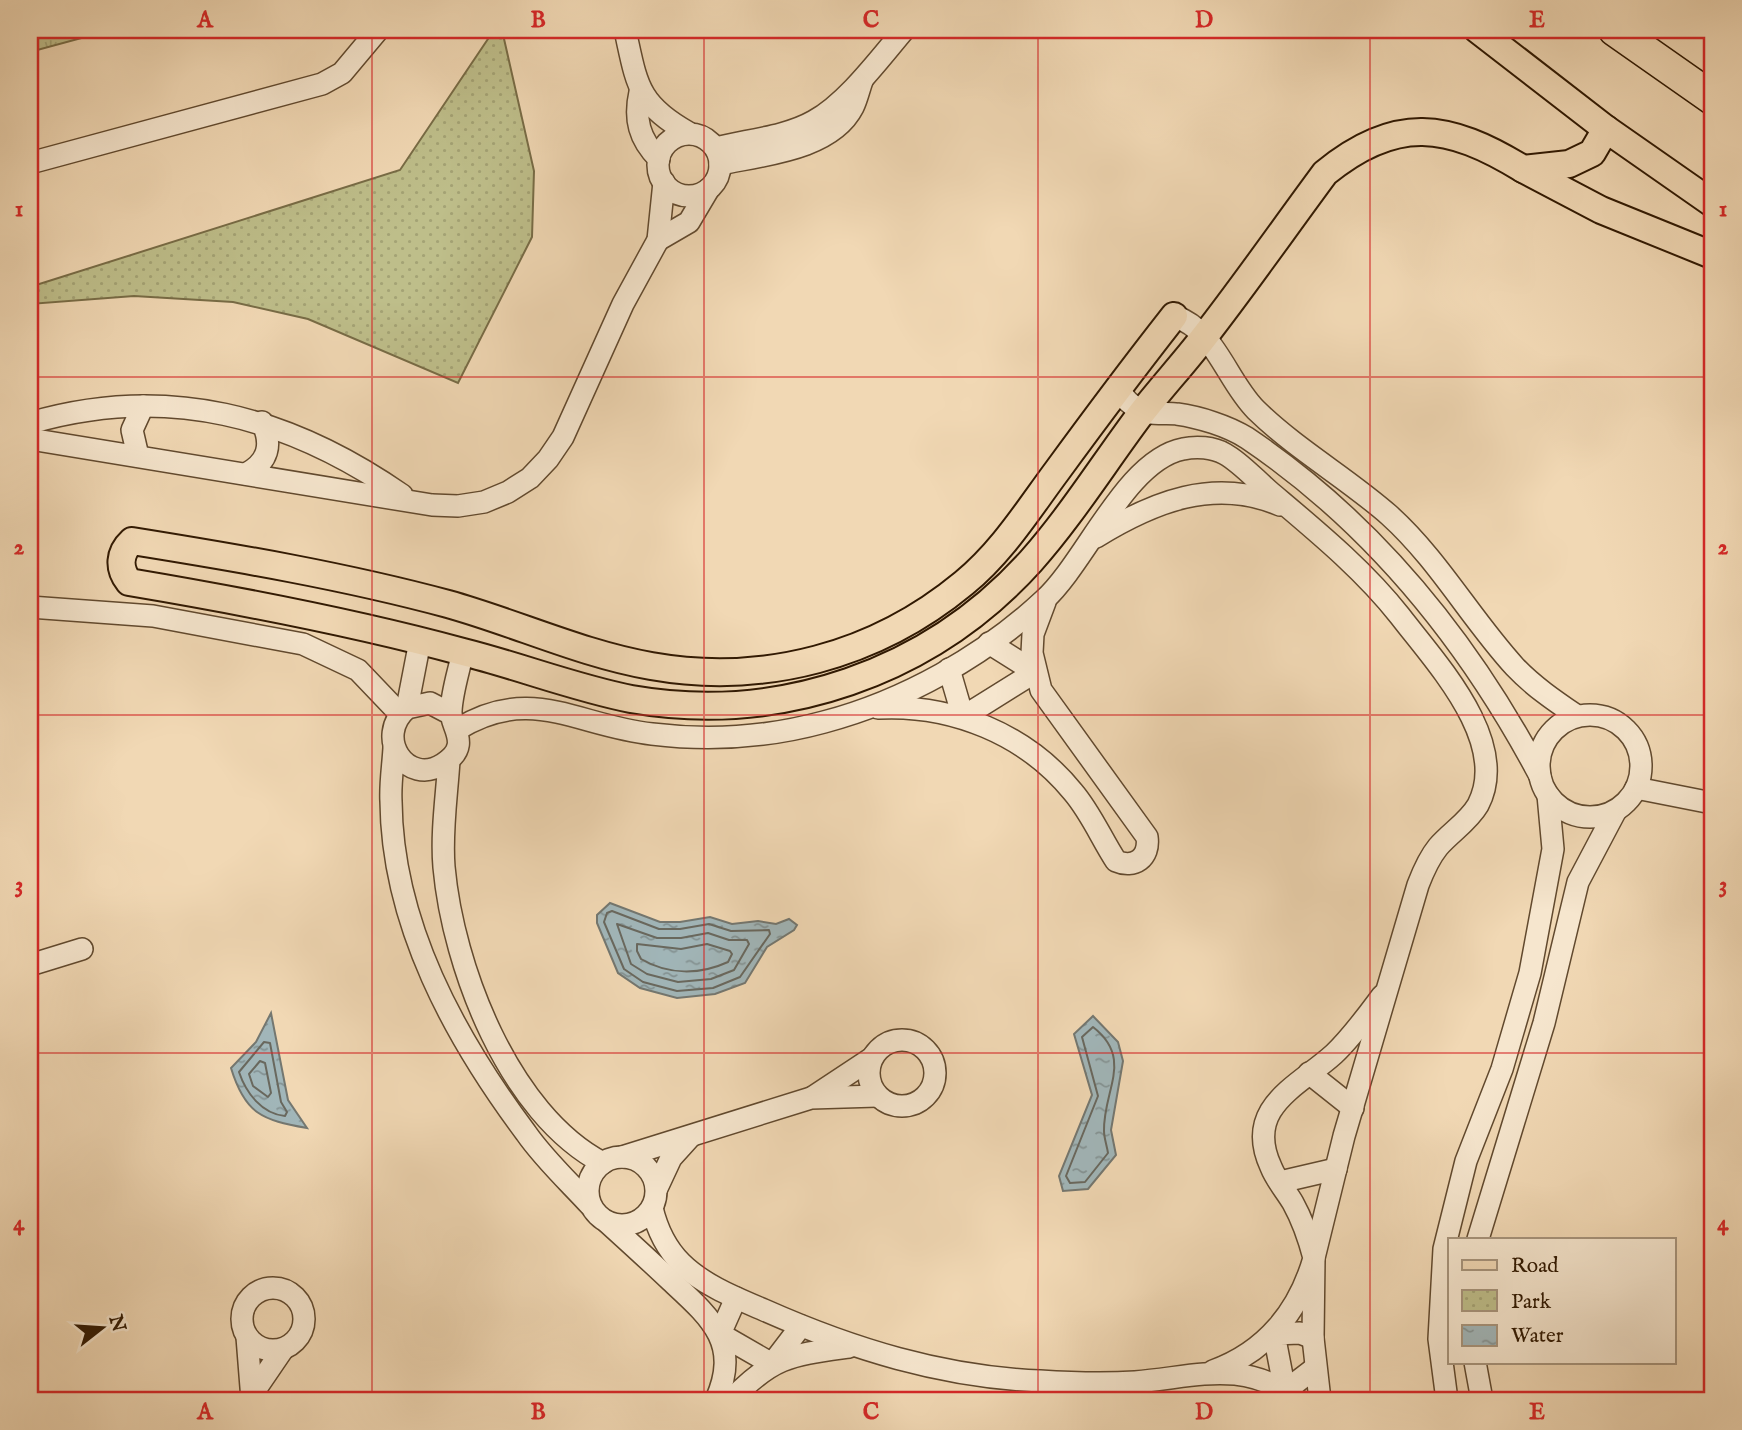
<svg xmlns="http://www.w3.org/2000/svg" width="1742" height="1430" viewBox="0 0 1742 1430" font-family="'IM FELL English',serif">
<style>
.grass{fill:url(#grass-tufts);stroke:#786c46;stroke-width:2}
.park{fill:url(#park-dots);stroke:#786c46;stroke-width:2}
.water{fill:url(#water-ripples);stroke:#747770;stroke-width:2}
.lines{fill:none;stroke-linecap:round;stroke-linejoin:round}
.shore{stroke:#69685e;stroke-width:2}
.minor-casing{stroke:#61492e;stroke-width:24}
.major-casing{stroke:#311902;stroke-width:30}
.highway-casing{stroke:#311902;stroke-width:35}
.minor{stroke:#f6e6ce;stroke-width:21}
.major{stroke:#f1d8b4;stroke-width:26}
.highway{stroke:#f1d8b4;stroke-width:32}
.grid{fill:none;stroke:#d62828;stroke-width:2;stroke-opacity:0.55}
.neatline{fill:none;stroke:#d62828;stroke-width:2.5}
.grid-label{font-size:23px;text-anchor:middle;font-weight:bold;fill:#d62828}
</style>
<defs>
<pattern id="grass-tufts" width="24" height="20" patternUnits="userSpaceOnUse" patternTransform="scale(1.75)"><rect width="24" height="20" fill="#bebe8a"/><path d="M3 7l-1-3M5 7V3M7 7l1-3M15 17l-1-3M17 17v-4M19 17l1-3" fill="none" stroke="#a4a375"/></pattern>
<pattern id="park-dots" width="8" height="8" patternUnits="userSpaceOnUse" patternTransform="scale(1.75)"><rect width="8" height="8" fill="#bebe8a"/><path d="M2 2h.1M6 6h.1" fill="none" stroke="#a4a375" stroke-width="1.8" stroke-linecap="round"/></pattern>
<pattern id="water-ripples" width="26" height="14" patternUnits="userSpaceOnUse" patternTransform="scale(1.75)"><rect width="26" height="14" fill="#a1b6b9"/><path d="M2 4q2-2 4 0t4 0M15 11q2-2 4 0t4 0" fill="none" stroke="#849394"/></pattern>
</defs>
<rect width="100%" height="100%" fill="#f1d8b4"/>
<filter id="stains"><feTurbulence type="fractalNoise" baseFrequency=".00286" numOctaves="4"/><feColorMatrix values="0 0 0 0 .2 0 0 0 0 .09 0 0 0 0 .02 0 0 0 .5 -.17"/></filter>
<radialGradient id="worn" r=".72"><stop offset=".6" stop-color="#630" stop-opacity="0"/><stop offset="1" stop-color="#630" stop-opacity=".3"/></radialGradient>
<!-- grass -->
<polygon class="grass" points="30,30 111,30 30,52"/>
<!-- park -->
<polygon class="park" points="494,30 502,30 534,171 532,237 458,383 308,319 233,302 134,296 30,304 30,278 33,286 400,170"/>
<!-- water -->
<g class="water">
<polygon points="610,903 660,922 680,922 710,917 732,924 758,921 776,924 789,919 797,925 794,930 767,947 745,983 715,994 677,998 640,988 618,973 597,923 597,915"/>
<path d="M271,1013L288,1100L307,1128C262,1120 245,1114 231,1068L256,1042Z"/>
<polygon points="1093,1016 1118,1042 1123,1061 1111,1130 1116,1155 1088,1189 1063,1191 1059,1176 1092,1095 1074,1034"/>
</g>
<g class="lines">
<!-- shore -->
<g class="shore">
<polygon points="612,911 659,929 680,929 709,924 731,931 769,930 770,934 740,977 713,988 677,991 643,982 624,969 604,922 607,913"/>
<polygon points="617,924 657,938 681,938 708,933 729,940 747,940 749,944 734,970 711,979 678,982 647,974 631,964"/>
<path d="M637,944L681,949L707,944L730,951L732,954L728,962C700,975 668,975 641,959L637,951Z"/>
<path d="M1093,1027C1134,1059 1103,1090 1104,1131C1104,1138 1107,1146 1108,1153L1085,1182L1070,1183L1066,1176L1098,1096L1082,1037Z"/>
<path d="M264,1042L270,1043L281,1102L287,1112L285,1116C262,1114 246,1093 239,1072Z"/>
<polygon points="260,1061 265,1063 271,1093 268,1097 253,1086 249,1074"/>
</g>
<!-- minor casing -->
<g class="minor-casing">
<g id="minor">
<path d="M625,30C637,84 637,104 689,133"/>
<path d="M640,92C634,119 639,139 659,159"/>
<circle cx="689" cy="165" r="31"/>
<path d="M716,148C747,140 786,137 814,121C847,103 880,58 904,30"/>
<polyline points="30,163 322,84 342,73 378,30"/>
<path d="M720,164C762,155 831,150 853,107C857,99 859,89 862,81"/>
<polyline points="658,240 689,222 708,190"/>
<path d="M1174,316C1216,330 1226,380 1256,410C1297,450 1347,478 1389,515C1438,559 1471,619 1515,667C1533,686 1555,701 1577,716"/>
<path d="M1118,388C1123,397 1130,405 1140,410C1150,416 1165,412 1177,414C1199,417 1228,426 1247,438C1373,523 1469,642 1540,776"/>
<path d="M30,423C167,383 288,416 402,495"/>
<polyline points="30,439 432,505 458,506 484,502 508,492 530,478 548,459 563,437 623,304 658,240 664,182"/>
<polyline points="138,456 132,430 143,406"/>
<path d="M246,474C268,462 273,445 262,422"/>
<path d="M1096,537C1153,502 1214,477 1280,505"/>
<polyline points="30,607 153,616 303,644 358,670 400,714"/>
<polyline points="949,669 963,717 1035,672 989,643"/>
<polyline points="407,708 420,641"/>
<path d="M878,708C952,704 1026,734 1073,792C1091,813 1101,838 1116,861C1134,869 1150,858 1147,837L1041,690L1032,653L1033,634L1045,602"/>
<path d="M451,714L430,703L407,708C373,737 407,787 443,764C473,745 450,727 451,711C452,691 459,671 463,651"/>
<circle cx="1590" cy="766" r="51"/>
<path d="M458,729C531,684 577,726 652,734C709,741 769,737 824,722C904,701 984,656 1044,600C1086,562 1126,460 1183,449C1196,446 1213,447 1225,454C1241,463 1255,479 1269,491C1315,530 1363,569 1400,616C1436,663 1511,742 1478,805C1468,822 1451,832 1438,847C1429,858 1423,872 1418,885L1344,1136L1314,1258L1313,1338L1320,1400"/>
<path d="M394,748C393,766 390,784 391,801C392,924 455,1038 526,1133C544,1159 569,1182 590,1205"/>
<path d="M449,760C447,794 441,832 444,867C453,967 509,1114 603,1163"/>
<polyline points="1636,788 1712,803"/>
<polyline points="30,965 82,949"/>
<circle cx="902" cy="1073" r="33"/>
<polyline points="1309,1073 1353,1108"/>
<polyline points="813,1097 872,1058"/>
<polyline points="622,1157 811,1098 877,1096"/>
<circle cx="622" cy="1191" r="34"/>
<polyline points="1280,1182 1336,1169"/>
<polyline points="657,1188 671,1158 690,1137"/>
<path d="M652,1208C657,1229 665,1247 681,1263C703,1285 736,1298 764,1310C852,1349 942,1377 1040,1381C1071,1383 1104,1384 1135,1382C1197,1377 1243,1358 1298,1400"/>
<path d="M607,1222C629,1242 650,1261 671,1281C711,1318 741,1343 716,1400"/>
<polyline points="1478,1239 1544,1023 1578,882 1615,812"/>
<circle cx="273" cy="1319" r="31"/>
<polyline points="736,1298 720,1334 772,1364 801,1326"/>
<polyline points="247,1337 252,1400"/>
<polyline points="1313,1338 1300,1333 1274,1334 1285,1391 1315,1368"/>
<polyline points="1475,1362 1482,1400"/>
<path d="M1213,1371C1266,1352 1299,1311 1314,1258C1309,1239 1303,1221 1293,1203C1286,1191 1276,1180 1271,1167C1243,1107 1299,1086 1334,1054C1352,1037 1367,1016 1382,996"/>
<polyline points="253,1393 283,1349"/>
<path d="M731,1400C773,1356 791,1355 849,1347"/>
<polyline points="1447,1400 1439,1339 1444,1249 1466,1161 1502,1069 1530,973 1553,849 1548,795"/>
</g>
</g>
<!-- major casing -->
<g class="major-casing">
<g id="major">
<polyline points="1478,30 1606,129 1712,203"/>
<polyline points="1606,129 1592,153 1569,164 1523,169 1601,210 1712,255"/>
<path d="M1174,316C1134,367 1095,419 1057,471C1028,510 1002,552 964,583C876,656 764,686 651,666C582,654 516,623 448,604C344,576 238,558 132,541C119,553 118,568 129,582C242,601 353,622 463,652C519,666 575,688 631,699C780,725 930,673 1031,561C1071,516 1104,463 1140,415C1161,388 1184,363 1204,337C1246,283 1285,227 1325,173C1396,115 1448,123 1523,169"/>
</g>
</g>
<!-- highway casing -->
<g class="highway-casing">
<polyline id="highway" points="1615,30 1712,98"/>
</g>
<!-- minor -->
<use href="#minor" class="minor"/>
<!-- major -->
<use href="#major" class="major"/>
<!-- highway -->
<use href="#highway" class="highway"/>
</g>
<!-- grid -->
<path class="grid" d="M372,30V1400M704,30V1400M1038,30V1400M1370,30V1400M30,377H1712M30,715H1712M30,1053H1712"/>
<!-- margin -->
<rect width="1742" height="1430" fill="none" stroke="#f1d8b4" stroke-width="77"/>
<!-- legend -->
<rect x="1448" y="1238" width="228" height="126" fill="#f6e6ce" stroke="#a7947c" stroke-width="2"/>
<rect x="1462" y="1260" width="35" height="10" fill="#f1d8b4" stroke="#a7947c" stroke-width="2"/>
<text x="1511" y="1272" font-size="21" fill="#311902">Road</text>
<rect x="1462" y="1290" width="35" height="21" fill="url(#park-dots)" stroke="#a7947c" stroke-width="2"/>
<text x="1511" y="1308" font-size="21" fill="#311902">Park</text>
<rect x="1462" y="1325" width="35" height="21" fill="url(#water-ripples)" stroke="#a7947c" stroke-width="2"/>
<text x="1511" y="1342" font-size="21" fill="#311902">Water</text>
<!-- north arrow -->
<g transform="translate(102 1328) rotate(73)" stroke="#f6e6ce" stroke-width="5" paint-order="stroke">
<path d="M0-5L12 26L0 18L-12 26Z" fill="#311902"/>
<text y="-10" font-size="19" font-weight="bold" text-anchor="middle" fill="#311902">N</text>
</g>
<rect x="38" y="38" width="1666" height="1354" class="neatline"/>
<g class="grid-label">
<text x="205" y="27">A</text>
<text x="538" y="27">B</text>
<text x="871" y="27">C</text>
<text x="1204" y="27">D</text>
<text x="1537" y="27">E</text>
<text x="19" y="216">1</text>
<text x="1723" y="216">1</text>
<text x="19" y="554">2</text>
<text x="1723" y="554">2</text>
<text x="19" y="892">3</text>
<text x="1723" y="892">3</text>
<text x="19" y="1230">4</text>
<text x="1723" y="1230">4</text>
<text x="205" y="1419">A</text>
<text x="538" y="1419">B</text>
<text x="871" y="1419">C</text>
<text x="1204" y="1419">D</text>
<text x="1537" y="1419">E</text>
</g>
<rect width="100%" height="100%" filter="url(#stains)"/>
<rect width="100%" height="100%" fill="url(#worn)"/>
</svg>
